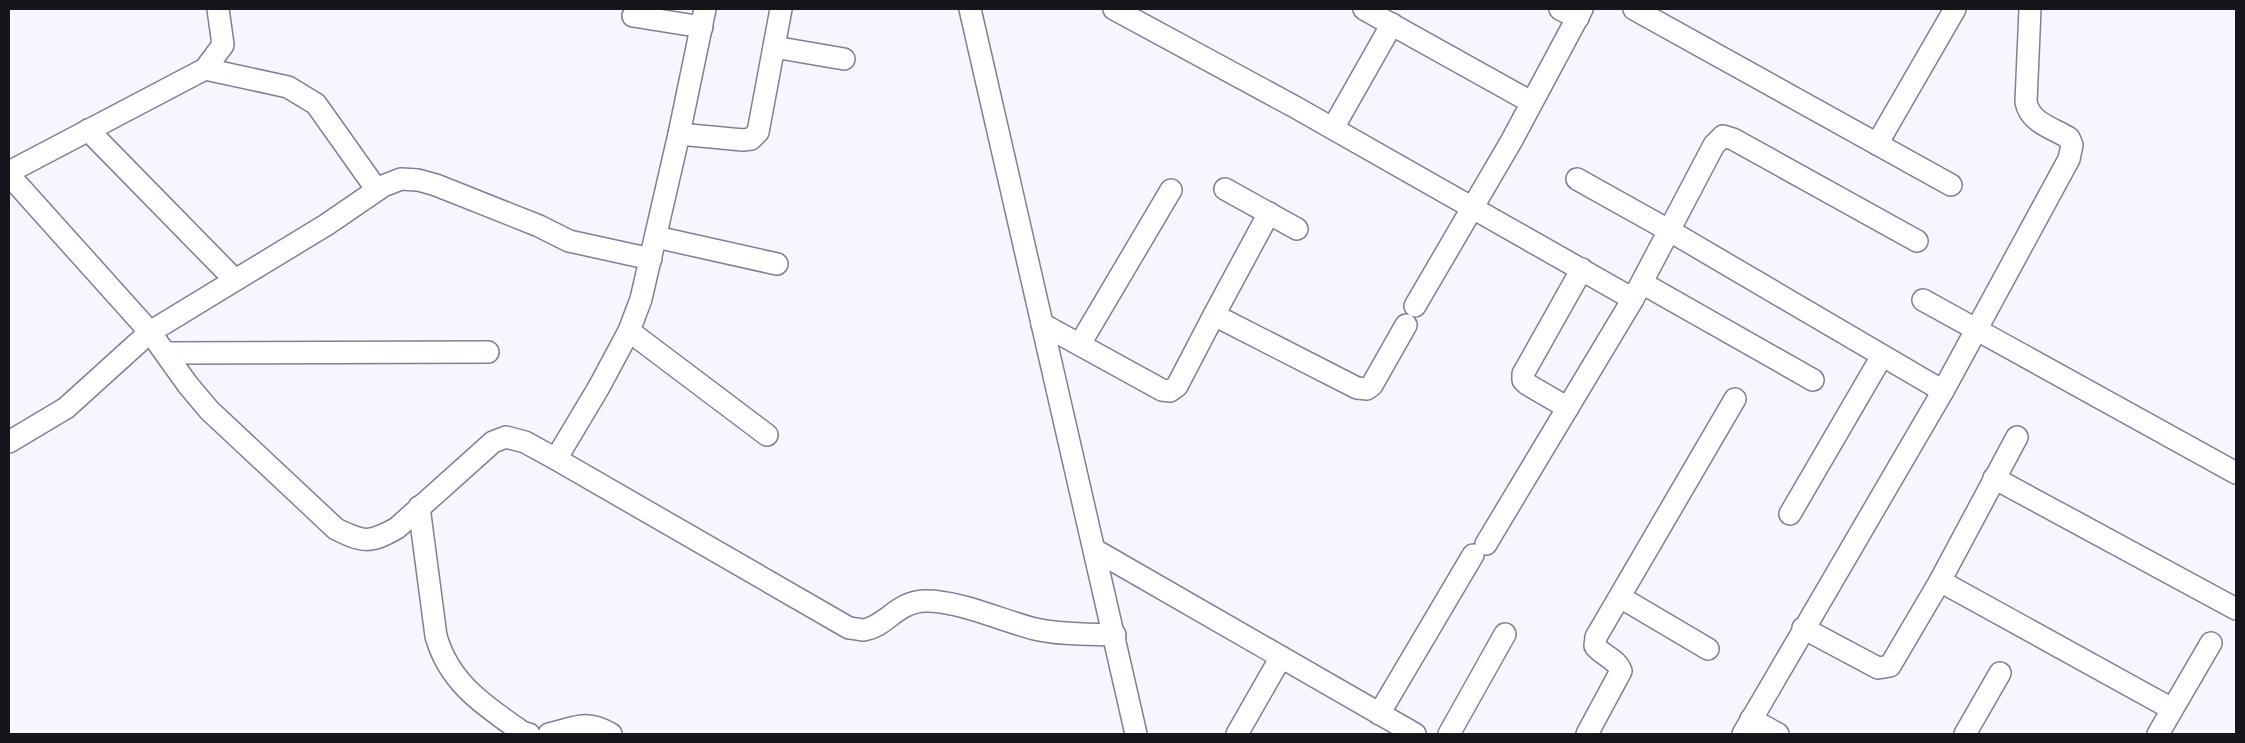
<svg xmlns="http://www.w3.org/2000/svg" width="2245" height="743" viewBox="0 0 2245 743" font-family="'Nunito Sans',sans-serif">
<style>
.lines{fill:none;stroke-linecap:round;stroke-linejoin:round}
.minor-casing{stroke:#7f8093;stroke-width:24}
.minor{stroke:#fff;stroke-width:21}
</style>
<rect width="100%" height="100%" fill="#f5f6ff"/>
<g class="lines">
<!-- minor casing -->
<g class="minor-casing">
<g id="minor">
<polyline points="970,9 1136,734"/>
<polyline points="1114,9 1295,107 1633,299"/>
<polyline points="1364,9 1531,102"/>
<polyline points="1560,9 1578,18"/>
<polyline points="1634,9 1951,185"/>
<polyline points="633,16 702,27"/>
<polyline points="774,47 844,59"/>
<polyline points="205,69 288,87 316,104 377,190"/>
<polyline points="1333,128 1392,24"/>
<polyline points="88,130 234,279"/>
<polyline points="679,134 743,140 751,139 758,132 781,9"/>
<polyline points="1877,144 1955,9"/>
<polyline points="9,172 205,69 223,45 218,9"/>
<path d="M9,175L150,332L188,385L209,410L336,529C363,542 369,544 397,528L493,442L506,437L525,442L556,459L849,628C853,628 860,630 864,630C887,626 896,602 925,601C957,600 1003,621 1035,629C1061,635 1088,634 1115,635"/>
<polyline points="1577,179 1670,231 1943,391"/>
<polyline points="1225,189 1297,229"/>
<polyline points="656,237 777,264"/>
<polyline points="1642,283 1813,380"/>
<polyline points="1923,300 2236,473"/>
<polyline points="1415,306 1512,140 1582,9"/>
<polyline points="1214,315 1269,213"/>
<polyline points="1042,324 1162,390 1170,391 1177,386 1214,315 1357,388 1367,389 1372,385 1406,325"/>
<polyline points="629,331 767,435"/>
<polyline points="1080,344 1171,190"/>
<polyline points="166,353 488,352"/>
<polyline points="1568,408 1527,384 1523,380 1523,374 1582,269"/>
<polyline points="9,442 66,408 150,332 326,225 383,186 401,179 418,180 436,185 539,226 569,241 651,259"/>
<polyline points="556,459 599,387 629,331 641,299 679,134 705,9"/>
<polyline points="1994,478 2236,609"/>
<path d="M419,507L436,636C449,683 484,705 522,732L529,734"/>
<polyline points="1790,514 1882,356"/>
<polyline points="1486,544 1633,299 1714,145 1723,136 1733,139 1917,241"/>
<polyline points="1095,550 1415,734"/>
<polyline points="1940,581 2172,709"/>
<polyline points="1620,597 1708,649"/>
<polyline points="1803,628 1878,668 1890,666 1940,581 2017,437"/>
<polyline points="1379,714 1473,555"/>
<polyline points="1751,719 1778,734"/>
<path d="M549,734C576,728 585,719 611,734"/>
<polyline points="1237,734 1281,657"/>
<polyline points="1449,734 1505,634"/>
<path d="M1587,734L1621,671C1617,659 1603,656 1595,646L1596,637L1735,399"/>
<path d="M1743,734L1943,391L2069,159L2072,145L2069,138C2053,128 2030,123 2026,102L2030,9"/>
<polyline points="1965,734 2000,673"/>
<polyline points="2158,734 2211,643"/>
</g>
</g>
<!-- minor -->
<use href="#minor" class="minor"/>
</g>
<!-- border -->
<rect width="2245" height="743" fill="none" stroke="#15151c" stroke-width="20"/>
</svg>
